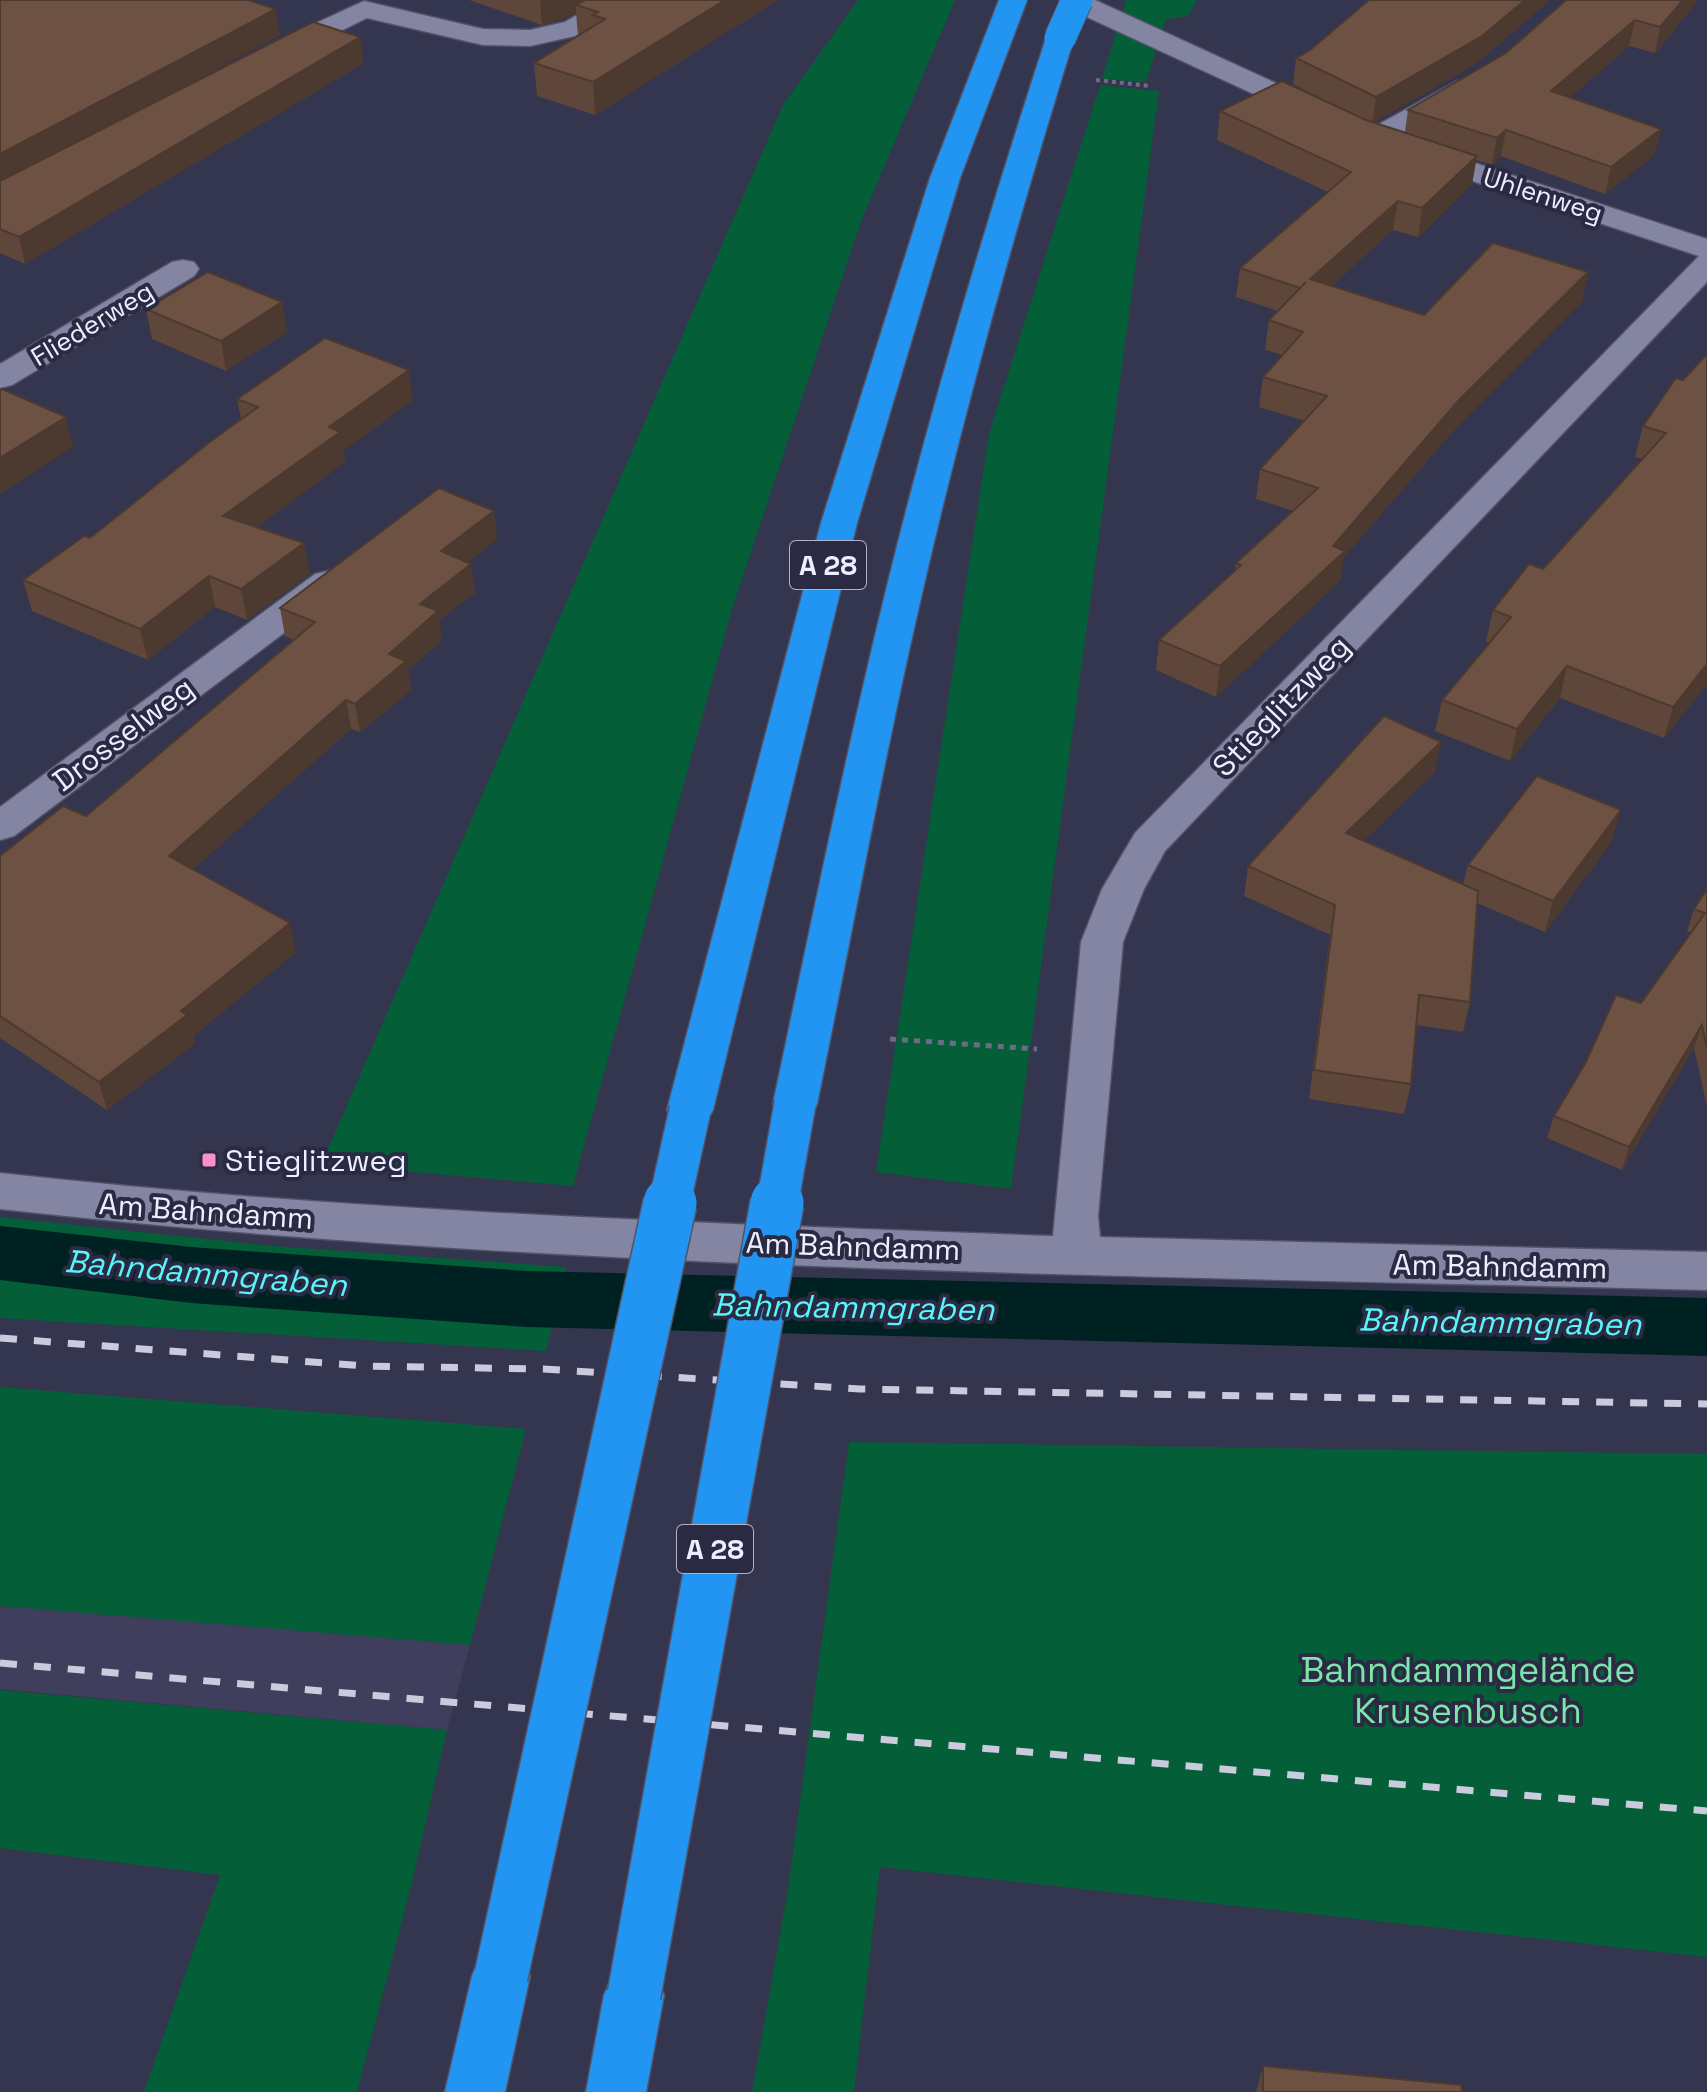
<svg xmlns="http://www.w3.org/2000/svg" width="1707" height="2092" viewBox="0 0 1707 2092" font-family="'Space Grotesk',sans-serif">
<style>
.built{fill:#3f3f5d}
.green{fill:#045f39}
.lines{fill:none;stroke-linecap:round;stroke-linejoin:round}
.canal{fill:#002122;fill-rule:evenodd}
.minor-casing{stroke:#525368;stroke-width:3}
.highway-casing{stroke:#525368;stroke-width:3}
.path-far1{stroke:#6c6d84;stroke-width:4;stroke-dasharray:4 4;stroke-linecap:butt}
.path{stroke:#6c6d84;stroke-width:5;stroke-dasharray:6 6;stroke-linecap:butt}
.minor{fill:#8385a2;fill-rule:evenodd}
.highway{fill:#2295f3;fill-rule:evenodd}
.rail{stroke:#cacbdd;stroke-width:7;stroke-dasharray:17 17;stroke-linecap:butt}
.highway-bridge-far2-casing{stroke:#525368;stroke-width:33;stroke-linecap:butt}
.highway-bridge-far1-casing{stroke:#525368;stroke-width:44;stroke-linecap:butt}
.highway-bridge-casing{stroke:#525368;stroke-width:56;stroke-linecap:butt}
.highway-bridge-far2{stroke:#2295f3;stroke-width:31}
.highway-bridge-far1{stroke:#2295f3;stroke-width:41}
.highway-bridge{stroke:#2295f3;stroke-width:53}
.wall{fill:#5e473a}
.shaded-wall{fill:#4c392f}
.building{fill:#6d5243;stroke:#4c392f;stroke-width:2}
.poi-dot{fill:#f890cc;stroke:#2a2a43;stroke-width:3}
.labels{text-anchor:middle;dominant-baseline:central;stroke-width:8;stroke-linejoin:round;paint-order:stroke}
.far-street-label{font-size:26px;fill:#edeeff;stroke:#2a2a43}
.shield{fill:#2a2a43;stroke:#b2b3c7;stroke-width:2}
.shield-label{font-size:28px;font-weight:bold;fill:#edeeff}
.street-label{font-size:30px;fill:#edeeff;stroke:#2a2a43}
.poi-label{font-size:30px;fill:#edeeff;stroke:#2a2a43;text-anchor:start}
.water-label{font-size:32px;font-style:italic;fill:#58f5fa;stroke:#2a2a43}
.near-park-label{font-size:36px;fill:#7be5aa;stroke:#2a2a43}
</style>
<rect width="100%" height="100%" fill="#34354e"/>
<!-- built -->
<polygon class="built" points="0,1606 470,1645 447,1730 0,1689"/>
<!-- green -->
<g class="green">
<polygon points="858,0 955,0 861,221 732,609 573,1186 401,1171 372,1156 327,1151 783,105"/>
<polygon points="1126,0 1197,0 1188,16 1166,19 1146,82 1102,79"/>
<polygon points="1100,85 1159,91 1011,1189 876,1172 989,434"/>
<polygon points="0,1217 273,1246 566,1267 546,1351 0,1318"/>
<polygon points="0,1387 526,1429 470,1645 0,1606"/>
<polygon points="849,1442 1707,1454 1707,1957 880,1867 854,2092 752,2092 788,1889"/>
<polygon points="0,1690 447,1730 411,1887 357,2092 144,2092 220,1875 0,1848"/>
</g>
<g class="lines">
<!-- canal -->
<polygon class="canal" points="0,1226 191,1247 527,1271 1707,1298 1707,1356 527,1327 191,1303 0,1280"/>
<!-- minor casing -->
<g class="minor-casing">
<g id="minor">
<polygon points="602,0 635,0 584,34 530,46 483,45 367,18 284,59 264,59 260,53 264,47 364,1 483,29 530,30 565,22"/>
<polygon points="1059,0 1095,0 1330,108 1335,114 1330,120 1310,120 1063,6"/>
<polygon points="1457,81 1467,84 1471,90 1467,96 1383,145 1363,145 1358,139 1363,133"/>
<path d="M1417,144L1707,239V282L1165,851L1144,889L1123,942L1098,1216L1100,1237L1707,1252V1290C1138,1275 566,1272 0,1209V1173C350,1212 701,1223 1053,1236L1081,942L1102,889L1135,833L1699,256L1406,159L1402,153L1406,147Z"/>
<polygon points="183,260 194,262 199,269 194,276 12,385 0,388 0,364 172,262"/>
<polygon points="328,571 341,574 346,582 341,590 14,836 0,840 0,807 315,574"/>
</g>
</g>
<!-- highway casing -->
<g class="highway-casing">
<g id="highway">
<polygon points="999,0 1027,0 960,178 857,523 713,1110 706,1122 690,1127 674,1122 667,1110 821,523 930,178"/>
<path d="M1060,30L1070,32L1074,38C1019,216 968,395 926,576C885,751 853,928 817,1104L811,1116L795,1120L779,1116L773,1104C810,929 846,752 889,578C934,396 988,216 1046,38L1050,32Z"/>
<polygon points="501,1948 522,1956 530,1976 505,2092 445,2092 472,1976 480,1956"/>
<polygon points="634,1966 655,1975 664,1995 646,2092 586,2092 604,1995 613,1975"/>
</g>
</g>
<!-- path-far1 -->
<polyline class="path-far1" points="1096,80 1150,86"/>
<!-- path -->
<polyline class="path" points="890,1039 1037,1049"/>
<!-- minor -->
<use href="#minor" class="minor"/>
<!-- highway -->
<use href="#highway" class="highway"/>
<!-- rail -->
<g class="rail">
<polyline points="0,1338 365,1366 543,1369 860,1389 1707,1404"/>
<polyline points="0,1663 1707,1811"/>
</g>
<!-- highway-bridge-far2 casing -->
<g class="highway-bridge-far2-casing">
<polyline id="highway-bridge-far2" points="1060,38 1077,0"/>
</g>
<!-- highway-bridge-far1 casing -->
<g class="highway-bridge-far1-casing">
<g id="highway-bridge-far1">
<polyline points="669,1205 690,1110"/>
<polyline points="777,1205 795,1104"/>
</g>
</g>
<!-- highway-bridge casing -->
<g class="highway-bridge-casing">
<g id="highway-bridge">
<polyline points="501,1976 670,1203"/>
<polyline points="634,1995 777,1203"/>
</g>
</g>
<!-- highway-bridge-far2 -->
<use href="#highway-bridge-far2" class="highway-bridge-far2"/>
<!-- highway-bridge-far1 -->
<use href="#highway-bridge-far1" class="highway-bridge-far1"/>
<!-- highway-bridge -->
<use href="#highway-bridge" class="highway-bridge"/>
</g>
<!-- wall -->
<g class="wall">
<polygon points="0,0 280,35 126,117 364,63 25,264 0,253"/>
<polygon points="469,0 778,0 595,115 537,96 534,63 578,36 576,12 568,17 542,25"/>
<polygon points="1369,0 1550,0 1477,63 1374,122 1405,132 1408,110 1506,53 1566,0 1698,0 1655,53 1629,46 1569,98 1661,129 1654,155 1605,194 1501,156 1492,165 1476,160 1472,184 1418,237 1393,230 1331,286 1424,315 1588,272 1582,301 1454,430 1344,557 1340,581 1216,697 1156,670 1159,640 1235,571 1236,563 1293,511 1256,499 1260,469 1305,421 1259,407 1263,377 1282,355 1265,350 1269,320 1278,311 1236,297 1240,268 1328,192 1217,140 1220,111 1341,108 1293,84 1296,58 1309,51"/>
<polygon points="282,302 287,332 226,371 152,339 146,309"/>
<polygon points="1707,354 1707,684 1664,738 1560,698 1510,761 1435,731 1442,700 1490,643 1486,641 1493,610 1543,569 1643,459 1635,457 1643,426"/>
<polygon points="237,399 413,400 343,451 345,462 256,527 310,574 247,620 215,607 148,660 32,611 23,580 90,538 241,419"/>
<polygon points="494,511 497,539 467,562 475,593 439,620 442,640 408,670 411,690 360,732 351,729 193,869 296,952 193,1036 195,1044 107,1110 0,1038 0,856 86,816 294,640 285,636 280,608"/>
<polygon points="1435,772 1363,841 1463,884 1468,865 1612,841 1545,932 1477,903 1470,1002 1463,1032 1416,1025 1411,1084 1404,1114 1309,1099 1330,935 1244,896 1248,866"/>
<polygon points="1707,889 1707,1106 1694,1048 1622,1170 1547,1138 1554,1116 1641,1003 1691,933 1687,931 1694,909"/>
<polygon points="1263,2066 1462,2092 1256,2092"/>
</g>
<!-- shaded-wall -->
<g class="shaded-wall">
<polygon points="540,0 596,0 576,5 576,12 568,17 542,25"/>
<polygon points="725,0 778,0 595,115 593,82"/>
<polygon points="1525,0 1550,0 1477,63 1372,124 1376,97"/>
<polygon points="1683,0 1698,0 1655,53 1660,27"/>
<polygon points="276,9 280,35 0,184 0,154"/>
<polygon points="1635,20 1629,46 1546,118 1551,91"/>
<polygon points="360,37 364,63 25,264 19,237"/>
<polygon points="1661,129 1654,155 1605,194 1611,167"/>
<polygon points="1506,130 1501,156 1492,165 1497,138"/>
<polygon points="1477,156 1472,184 1418,237 1422,208"/>
<polygon points="1398,201 1393,230 1306,308 1310,279"/>
<polygon points="1588,272 1582,301 1454,430 1344,557 1340,581 1216,697 1220,666 1333,546 1459,400"/>
<polygon points="282,302 287,332 226,371 221,341"/>
<polygon points="409,370 413,400 343,451 345,462 230,547 223,516 329,427"/>
<polygon points="66,417 73,447 0,494 0,458"/>
<polygon points="494,511 497,539 445,579 441,551"/>
<polygon points="304,543 310,574 247,620 241,589"/>
<polygon points="471,564 475,593 439,620 442,640 408,670 411,690 360,732 355,704 389,654 420,604"/>
<polygon points="209,576 215,607 148,660 140,629"/>
<polygon points="1707,664 1707,684 1664,738 1673,707"/>
<polygon points="1567,666 1560,698 1510,761 1517,729"/>
<polygon points="346,700 351,729 176,884 169,856"/>
<polygon points="1441,742 1435,772 1341,863 1346,833"/>
<polygon points="1621,810 1612,841 1545,932 1553,901"/>
<polygon points="290,923 296,952 193,1036 195,1044 107,1110 99,1082 181,1011"/>
<polygon points="1702,1025 1694,1048 1622,1170 1629,1147"/>
</g>
<!-- building -->
<g class="building">
<polygon points="0,0 248,0 276,9 0,154"/>
<polygon points="585,0 725,0 593,82 534,63 605,19 593,15 598,12 576,5"/>
<polygon points="1369,0 1525,0 1482,36 1376,97 1296,58 1309,51"/>
<polygon points="1566,0 1683,0 1660,27 1635,20 1551,91 1661,129 1611,167 1506,130 1497,138 1408,110 1506,53"/>
<polygon points="313,22 360,37 19,237 0,229 0,181"/>
<polygon points="1282,81 1366,120 1477,156 1422,208 1398,201 1310,279 1424,315 1493,243 1588,272 1459,400 1333,546 1345,551 1220,666 1159,640 1241,565 1236,563 1318,488 1260,469 1327,396 1263,377 1303,332 1269,320 1306,282 1300,288 1240,268 1351,172 1220,111"/>
<polygon points="208,272 282,302 221,341 146,309"/>
<polygon points="325,338 409,370 329,427 340,432 223,516 304,543 241,589 209,576 140,629 23,580 84,536 90,538 211,441 258,407 237,399"/>
<polygon points="1707,354 1707,664 1673,707 1567,666 1517,729 1442,700 1511,617 1493,610 1529,564 1543,569 1666,433 1643,426 1676,378 1683,380"/>
<polygon points="2,389 66,417 0,458 0,391"/>
<polygon points="439,488 494,511 441,551 471,564 420,604 438,611 389,654 406,661 355,704 346,700 169,856 290,923 181,1011 187,1015 99,1082 0,1016 0,856 63,806 86,816 315,622 280,608"/>
<polygon points="1384,716 1441,742 1346,833 1478,891 1470,1002 1419,995 1411,1084 1314,1070 1335,905 1248,866"/>
<polygon points="1537,776 1621,810 1553,901 1468,865"/>
<polygon points="1707,889 1707,1049 1702,1025 1629,1147 1554,1116 1586,1062 1616,995 1641,1003 1705,913 1694,909"/>
<polygon points="1263,2066 1461,2085 1462,2092 1263,2092"/>
</g>
<!-- markers -->
<rect class="poi-dot" x="201" y="1152" width="16" height="16" rx="4"/>
<g class="labels">
<!-- far-street labels -->
<g class="far-street-label">
<text transform="translate(1543 195) rotate(18)">Uhlenweg</text>
<text transform="translate(92 324) rotate(-31)">Fliederweg</text>
</g>
<!-- shield labels -->
<g class="shield">
<rect x="790" y="541" width="76" height="48" rx="6"/>
<rect x="677" y="1525" width="76" height="48" rx="6"/>
</g>
<g class="shield-label">
<text x="828" y="565">A 28</text>
<text x="715" y="1549">A 28</text>
</g>
<!-- street labels -->
<g class="street-label">
<text transform="translate(1281 706) rotate(-46)">Stieglitzweg</text>
<text transform="translate(123 734) rotate(-37)">Drosselweg</text>
<text transform="translate(206 1211) rotate(4)">Am Bahndamm</text>
<text transform="translate(853 1246) rotate(2)">Am Bahndamm</text>
<text transform="translate(1500 1266) rotate(1)">Am Bahndamm</text>
</g>
<!-- poi labels -->
<g class="poi-label">
<text x="225" y="1160">Stieglitzweg</text>
</g>
<!-- water labels -->
<g class="water-label">
<text transform="translate(206 1273) rotate(5)">Bahndammgraben</text>
<text transform="translate(853 1307) rotate(1)">Bahndammgraben</text>
<text transform="translate(1500 1322) rotate(1)">Bahndammgraben</text>
</g>
<!-- near-park labels -->
<g class="near-park-label">
<text x="1468" y="1670">Bahndammgelände<tspan x="1468" dy="41">Krusenbusch</tspan></text>
</g>
</g>
</svg>
